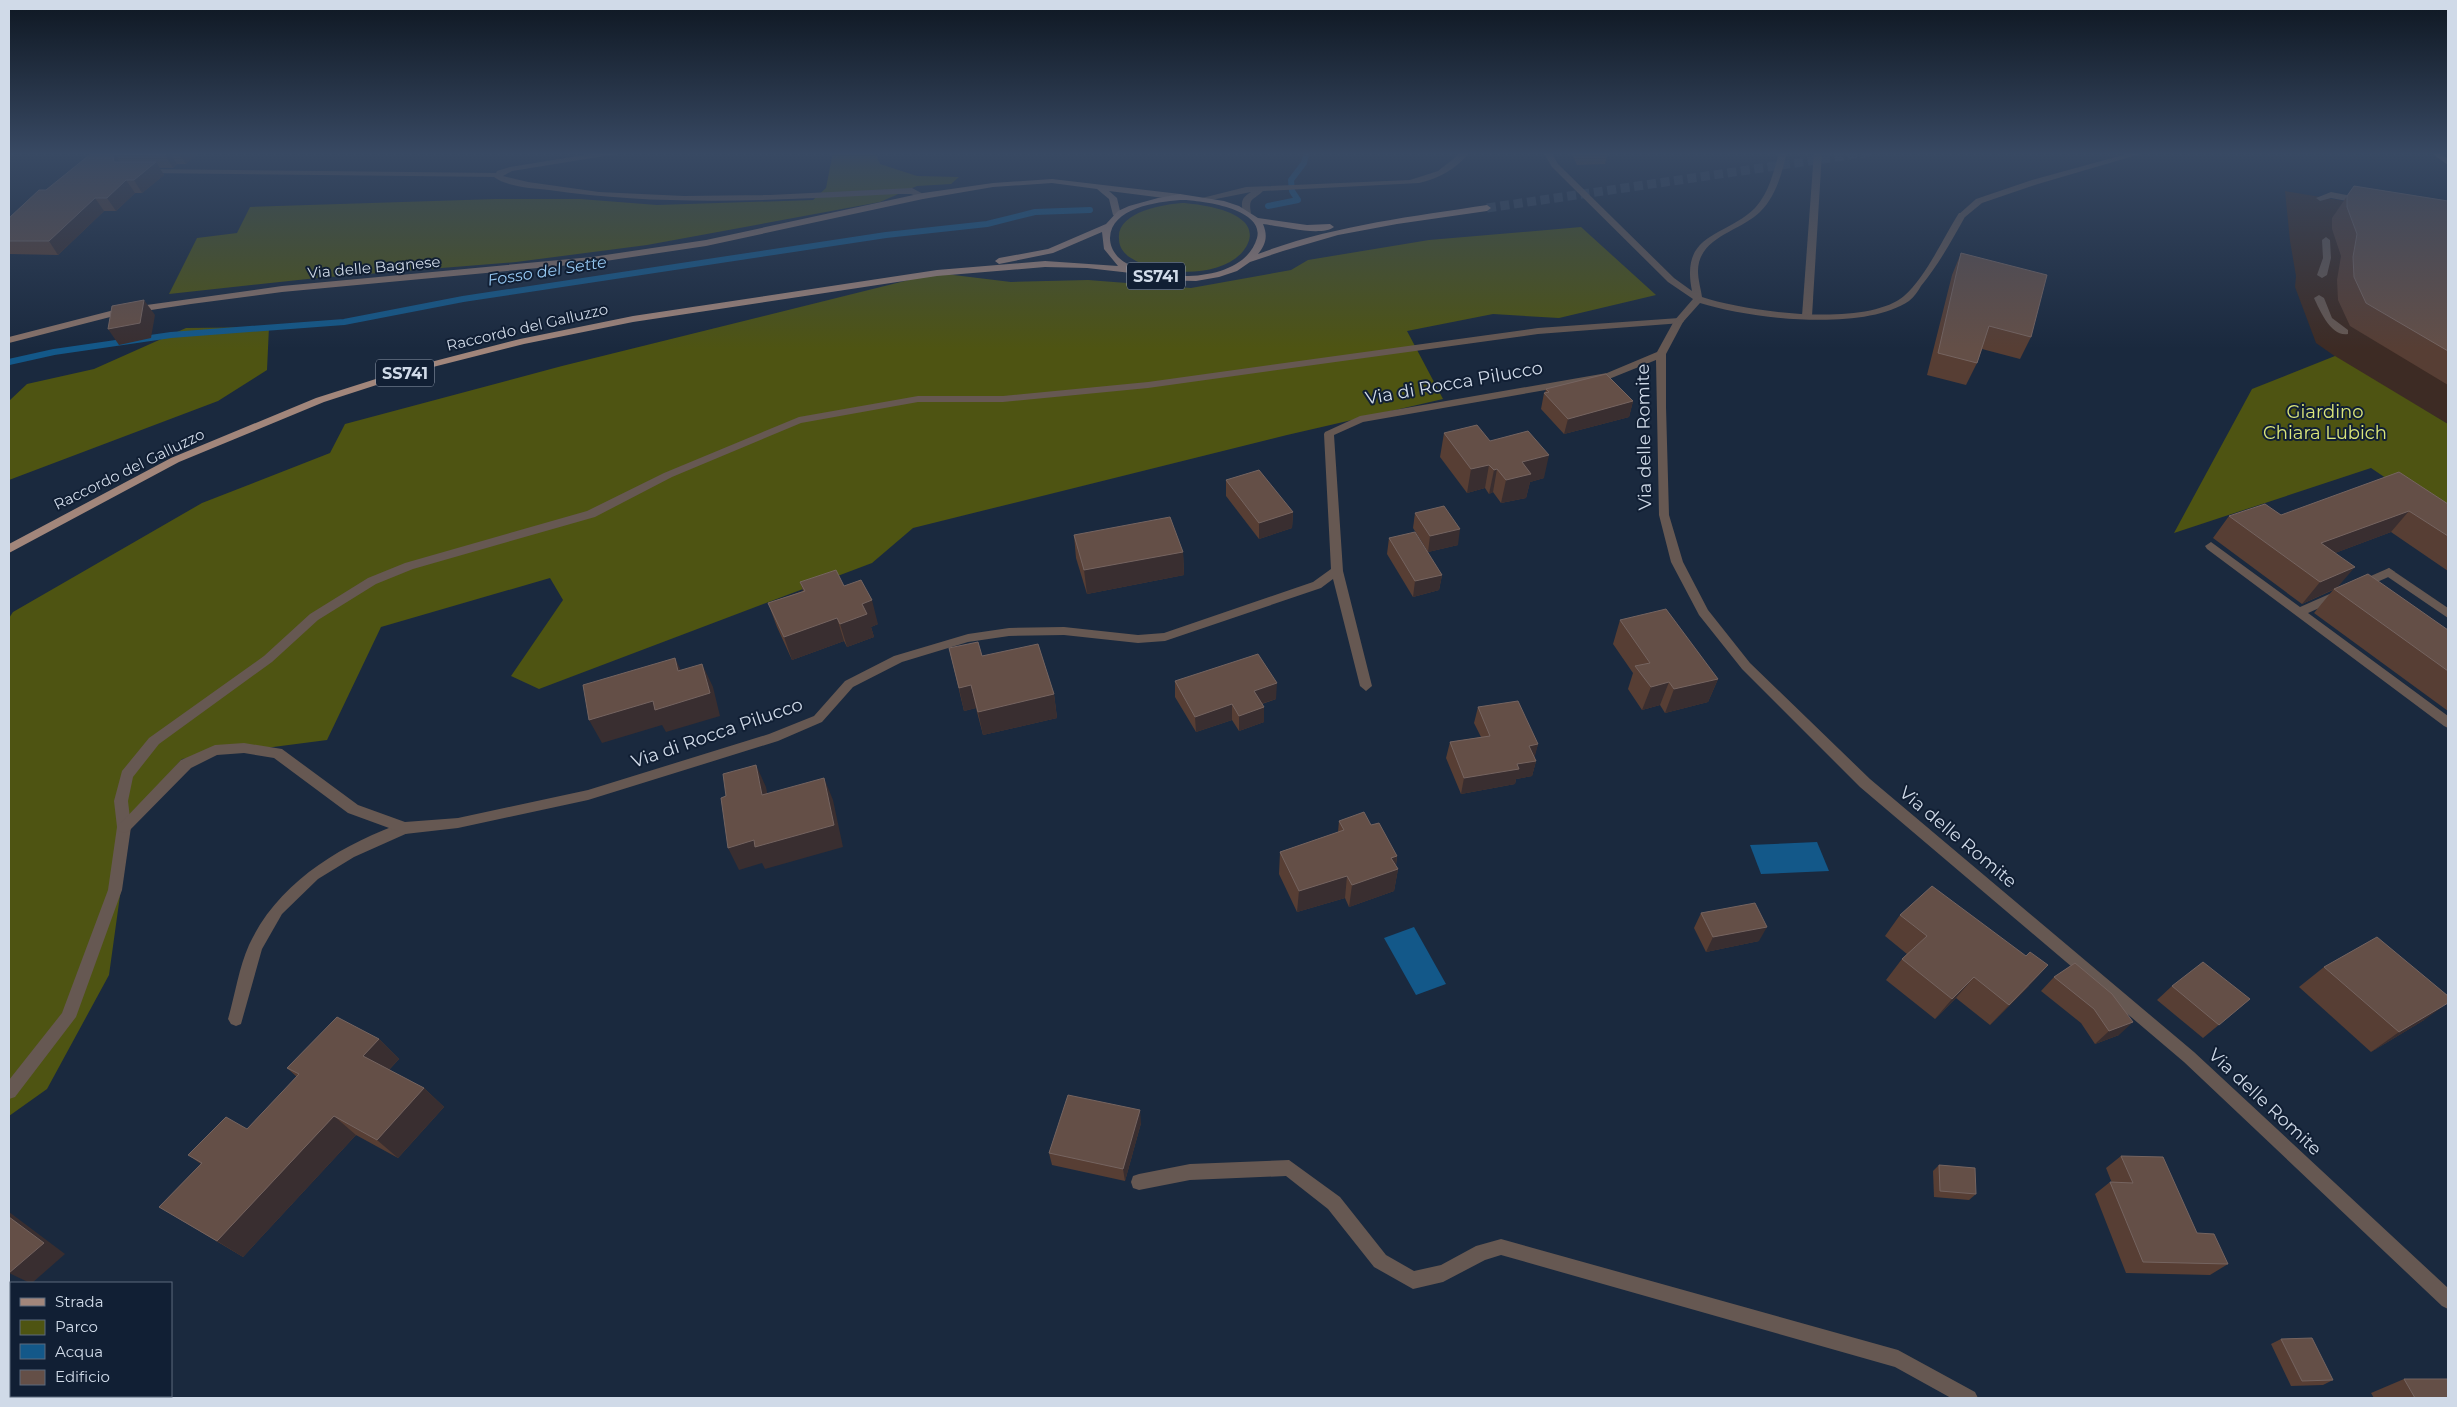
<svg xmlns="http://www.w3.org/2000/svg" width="2457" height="1407" font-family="Montserrat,sans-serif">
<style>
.commercial{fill:#3d2b24}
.green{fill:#4e5412}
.water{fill:#135889}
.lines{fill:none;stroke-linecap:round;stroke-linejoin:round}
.stream{stroke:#135889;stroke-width:6}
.primary-tunnel{stroke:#354458;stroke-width:9;stroke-dasharray:9 4.5;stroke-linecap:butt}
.service{fill:#665852;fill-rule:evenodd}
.pedestrian{fill:#665852;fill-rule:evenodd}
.minor{fill:#665852;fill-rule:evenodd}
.secondary{fill:#887269;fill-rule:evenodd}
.primary{fill:#a2867b;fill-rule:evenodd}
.wall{fill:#573e34}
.shaded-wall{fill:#392e30}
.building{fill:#644f47;stroke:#756460}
.labels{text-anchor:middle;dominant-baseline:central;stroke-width:4;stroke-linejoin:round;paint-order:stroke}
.far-street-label{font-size:15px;fill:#d0dae8;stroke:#111f34}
.far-water-label{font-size:16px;font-style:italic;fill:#96c8f2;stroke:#111f34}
.shield{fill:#111f34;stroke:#97a2b2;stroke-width:1}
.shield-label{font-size:16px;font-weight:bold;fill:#d0dae8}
.street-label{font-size:18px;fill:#d0dae8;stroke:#111f34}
.park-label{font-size:18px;fill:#dbe67b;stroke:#111f34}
</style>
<rect width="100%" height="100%" fill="#1a293e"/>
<!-- commercial -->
<polygon class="commercial" points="2285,191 2448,218 2448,424 2346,364 2316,343 2295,287 2296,276 2290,241"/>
<!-- green -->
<g class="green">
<polygon points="833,152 875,152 880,164 917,176 959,177 951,184 917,186 880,202 647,245 516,262 317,278 169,294 197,238 237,233 250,207 496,199 580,199 657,205 813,200 826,188"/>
<path d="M1183 203C1201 204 1261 212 1248 243 1232 280 1159 277 1131 258 1124 254 1119 247 1119 239 1116 212 1164 204 1183 203Z"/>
<polygon points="1581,227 1656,295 1559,318 1493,314 1407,331 1443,399 1287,435 913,528 872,563 539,689 511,676 563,600 550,578 381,627 327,740 182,759 131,816 109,975 47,1089 9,1116 9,618 13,612 202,503 330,453 345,424 562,366 937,273 1011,282 1088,280 1191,288 1291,270 1308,260 1429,240"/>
<polygon points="269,327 267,370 218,401 9,480 9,401 27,384 94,369 186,328"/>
<polygon points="2335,356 2448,424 2448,520 2371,468 2174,533 2252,389"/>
</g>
<!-- water -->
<g class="water">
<polygon points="1817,842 1829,871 1761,874 1750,845"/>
<polygon points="1414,927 1446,984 1416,995 1384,938"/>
</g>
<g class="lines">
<!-- stream -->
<g class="stream">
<polyline points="1268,206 1298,200 1292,191 1291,180 1304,163 1307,152"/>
<polyline points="9,362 54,352 171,335 344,322 463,299 886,235 987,224 1035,212 1090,210"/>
</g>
<!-- primary-tunnel -->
<polyline class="primary-tunnel" points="1487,208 1871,152"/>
<!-- service -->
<g class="service">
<polygon points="1814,152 1822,152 1812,316 1807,319 1802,316"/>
<polygon points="143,169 498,173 502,175 498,177 146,173 143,173"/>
<polygon points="2331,192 2362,198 2366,201 2362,204 2331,198 2320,201 2316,198"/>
<polygon points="2326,237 2330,240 2331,258 2327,275 2322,278 2317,275 2323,258 2322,240"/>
<path d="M2319 295 2324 298 2332 318 2348 330V334C2331 337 2320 311 2314 298Z"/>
<polygon points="1679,318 1684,321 1682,323 1538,334 1148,388 1003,402 918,402 801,423 672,477 595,517 413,569 376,584 318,620 272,662 159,744 133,777 128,801 131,827 122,890 76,1017 15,1097 9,1099 9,1080 62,1013 108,890 117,827 114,801 122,771 149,738 264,656 310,614 368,578 405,563 587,511 664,473 799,417 918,396 1003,396 1148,382 1538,328"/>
<polygon points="2211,542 2300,607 2334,592 2342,592 2344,595 2342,598 2308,613 2448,716 2448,728 2444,726 2207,549 2205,546"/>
<polygon points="2389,568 2395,572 2393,575 2361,589 2355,585 2357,582"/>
<path d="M405 822 410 824 412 828 410 832 354 857 318 879 282 914 262 949 241 1024 236 1026 231 1024 228 1019C235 995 239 967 249 945 278 882 342 844 405 822Z"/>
<polygon points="1289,1160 1340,1197 1386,1255 1414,1271 1441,1265 1476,1246 1501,1239 1898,1350 1975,1392 1978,1398 1951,1398 1895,1367 1501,1255 1485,1260 1443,1282 1413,1289 1374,1267 1328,1209 1286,1176 1190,1180 1139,1190 1133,1188 1131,1182 1133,1176 1139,1174 1190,1164"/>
</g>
<!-- pedestrian -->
<polygon class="pedestrian" points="2134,152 2147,152 2038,184 1982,203 1965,217 1958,215 1976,199 2032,180"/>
<!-- minor -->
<g class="minor">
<path d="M602 152H621L617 154 512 171 503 176 528 182 599 192 684 196 770 195 912 188 927 196 923 199 911 194H897C781 200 664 207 549 190 533 188 507 187 494 177L497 171 510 167Z"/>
<path d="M1462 152H1470C1456 169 1440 178 1419 183L1263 191C1253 201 1248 197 1251 213L1247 216 1243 213C1241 202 1241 198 1251 192L1206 201 1202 198 1246 187 1410 180 1438 171Z"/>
<path d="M1543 152H1551L1558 164 1674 278 1692 291C1680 232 1724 238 1755 208 1769 193 1774 171 1779 152H1787C1782 173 1776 196 1760 212 1741 231 1698 237 1698 271 1698 280 1701 289 1702 297 1747 312 1866 328 1904 296 1926 277 1943 238 1959 213H1965L1966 215C1952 240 1939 264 1921 286 1918 291 1914 297 1909 301 1863 332 1751 319 1700 303L1683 322 1666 354V407L1669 515 1683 562 1708 610 1750 663 1870 779 2194 1052 2448 1288V1309L2442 1306 2184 1062 1860 787 1742 669 1699 615 1671 562 1659 515 1656 360 1609 379 1363 422 1334 435 1343 571 1372 686 1366 691 1360 686 1333 579 1321 588 1165 641 1138 643 1064 635 1009 636 968 642 902 662 853 687 822 722 778 741 588 800 458 828 405 834 400 832 348 813 274 758 244 753 217 755 191 768 129 831 124 833 119 831 117 827 181 760 215 745 244 743 282 749 358 805 405 822 458 818 588 790 769 734 814 716 845 681 894 656 968 634 1009 628 1064 627 1138 635 1164 633 1313 582 1331 569 1324 434 1325 432 1360 416 1607 373 1657 352 1674 321 1693 299 1668 282 1552 167Z"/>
<polygon points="2389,568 2448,608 2448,618 2385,575 2383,572"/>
</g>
<!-- secondary -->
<g class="secondary">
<polygon points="2430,152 2439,152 2448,159 2448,165"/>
<polygon points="1052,179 1180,194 1184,197 1180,200 1109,191 1117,198 1121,215 1117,218 1113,215 1109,199 1097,189 1052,183 993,187 923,199 706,246 592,263 282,292 191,304 118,315 9,343 9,337 118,309 282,286 592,257 706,240 923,193 993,183"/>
</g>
<!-- primary -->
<path class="primary" d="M1180 194 1224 201 1239 206 1258 218 1307 225 1330 224 1334 227C1321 237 1280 226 1263 224 1268 236 1266 244 1258 254 1331 226 1409 217 1487 205L1491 208 1487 211 1397 224 1338 235 1283 251 1250 262 1237 271 1219 277 1196 281 1155 280 1131 273 1087 268 1045 267 937 276 633 322 524 344 429 368 324 402 179 462 9 553V544L171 458 316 398 423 364 520 339 633 316 937 270 1045 261 1118 266 1104 249 1102 232 1053 253 999 264 995 261 999 258 1048 249 1106 224 1118 211 1129 206 1158 198ZM1180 200C1199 200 1265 208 1257 238 1244 284 1160 283 1126 263 1117 258 1110 249 1110 238 1111 208 1156 202 1180 200Z"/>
</g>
<!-- wall -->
<g class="wall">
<polygon points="93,152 199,152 186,164 177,164 173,168 159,168 164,175 142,193 135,193 116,211 104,211 58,255 9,254 9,218 46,190"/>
<polygon points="1571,152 1608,152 1605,164 1577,165"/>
<polygon points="2354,186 2448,201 2448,385 2350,326 2338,300 2337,280 2341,256 2332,229 2332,218"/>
<polygon points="1961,253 2031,337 2020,359 1982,349 1977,363 1966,385 1927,375 1952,275"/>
<polygon points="1546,389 1633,401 1629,417 1564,434 1541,409 1544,393 1545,393"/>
<polygon points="1444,433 1490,441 1544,478 1530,482 1526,498 1501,503 1493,492 1489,494 1485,488 1467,493 1440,457"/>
<polygon points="1226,480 1293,512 1292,528 1259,539 1226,496"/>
<polygon points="2448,504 2448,571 2391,532 2335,553 2337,588 2448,630 2448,711 2314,613 2333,590 2302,604 2213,538 2229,516 2281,515"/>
<polygon points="1415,513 1458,545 1428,552 1413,528"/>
<polygon points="1074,535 1183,552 1184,575 1087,594 1076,558"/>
<polygon points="1389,538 1442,575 1439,590 1413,597 1387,554"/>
<polygon points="800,582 878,624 871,627 874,637 847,647 844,641 792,660 777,627 768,603 803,591"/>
<polygon points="1620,620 1718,679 1708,702 1665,713 1660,705 1642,710 1628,689 1633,673 1613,644"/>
<polygon points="949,648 982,656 1054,694 1057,718 983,735 976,708 964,711"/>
<polygon points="1175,681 1276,699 1262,704 1264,707 1264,722 1239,731 1232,720 1196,732 1175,697"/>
<polygon points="1478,707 1538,744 1534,757 1536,761 1532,776 1516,779 1515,784 1461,794 1446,758 1450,742 1481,737 1474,723"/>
<polygon points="1339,821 1371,825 1397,856 1396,866 1398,869 1394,891 1349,907 1345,898 1297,912 1279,874 1280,852 1338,832"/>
<polygon points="1701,913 1759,941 1706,952 1694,928"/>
<polygon points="1900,915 2029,986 1990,1025 1956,998 1935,1019 1886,980 1902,959 1907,954 1885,936"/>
<polygon points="2075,963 2119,1035 2095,1044 2081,1023 2041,991 2054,977"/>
<polygon points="2324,967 2424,1020 2371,1052 2299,987"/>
<polygon points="2172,986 2250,999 2203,1038 2157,1000"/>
<polygon points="379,1039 399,1059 389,1070 424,1088 444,1107 398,1158 356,1135 243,1257 159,1207 201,1164 188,1155 247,1129 297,1077 287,1068"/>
<polygon points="1141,1123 1125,1181 1052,1165 1049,1153"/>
<polygon points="2121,1156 2197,1233 2228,1264 2210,1275 2126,1273 2095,1194 2110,1182 2112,1183 2106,1168"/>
<polygon points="1939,1165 1976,1194 1969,1200 1934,1197 1933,1171"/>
<polygon points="2281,1339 2333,1380 2323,1385 2291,1386 2271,1344"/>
<polygon points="2404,1379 2448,1398 2374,1398 2371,1393"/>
</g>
<!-- shaded-wall -->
<g class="shaded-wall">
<polygon points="168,152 169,152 177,164 173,168 165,155"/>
<polygon points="178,152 199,152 186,164"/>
<polygon points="115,154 123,167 114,162 113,156"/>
<polygon points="156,162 164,175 142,193 134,180"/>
<polygon points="126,180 135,193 116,211 107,198"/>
<polygon points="95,198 104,211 58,255 49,241"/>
<polygon points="144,300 155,315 151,338 119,345 108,329"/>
<polygon points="1633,401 1629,417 1564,434 1568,419"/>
<polygon points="1549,455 1544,478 1530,482 1526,498 1501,503 1506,480 1522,462"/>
<polygon points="1489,465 1485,488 1467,493 1471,469"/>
<polygon points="1497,469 1493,492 1489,494 1494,470"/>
<polygon points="2409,511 2391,532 2303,565 2321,543"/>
<polygon points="1293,512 1292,528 1259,539 1259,523"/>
<polygon points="1460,529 1458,545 1428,552 1430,536"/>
<polygon points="1183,552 1184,575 1087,594 1084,570"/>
<polygon points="2355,567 2336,589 2334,589 2302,604 2320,582"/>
<polygon points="1442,575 1439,590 1413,597 1415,581"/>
<polygon points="872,600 878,624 871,627 874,637 847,647 840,624 862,604"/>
<polygon points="837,618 844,641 792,660 784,637"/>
<polygon points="675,658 686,681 678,671"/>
<polygon points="702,664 713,687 720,716 666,732 662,725 602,743 589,720"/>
<polygon points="1718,679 1708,702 1665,713 1674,689"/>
<polygon points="1669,682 1660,705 1642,710 1651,687"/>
<polygon points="1277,683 1276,699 1254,706 1254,691"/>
<polygon points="971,685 976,708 964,711 959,688"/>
<polygon points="1054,694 1057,718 983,735 978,712"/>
<polygon points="1232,704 1232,720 1196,732 1195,717"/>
<polygon points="1264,707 1264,722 1239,731 1239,716"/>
<polygon points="1538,744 1534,760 1529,746"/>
<polygon points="1536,761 1532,776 1516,779 1515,784 1461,794 1464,778 1517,764"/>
<polygon points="756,765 766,787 772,817 762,795"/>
<polygon points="824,778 833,800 843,847 765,869 762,863 739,870 728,848"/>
<polygon points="1397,856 1395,870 1398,869 1394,891 1349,907 1352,885 1391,858"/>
<polygon points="1347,876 1345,898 1297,912 1299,891"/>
<polygon points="1767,927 1759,941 1706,952 1713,937"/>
<polygon points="2048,965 2029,986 1990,1025 2009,1005"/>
<polygon points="1974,977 1956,998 1935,1019 1952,999"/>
<polygon points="2448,1003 2424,1020 2371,1052 2399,1032"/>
<polygon points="2133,1022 2119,1035 2095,1044 2109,1031"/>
<polygon points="379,1039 399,1059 384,1075 363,1056"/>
<polygon points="424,1088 444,1107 398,1158 377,1140"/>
<polygon points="1140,1110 1141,1123 1125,1181 1123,1169"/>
<polygon points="334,1116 356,1135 243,1257 217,1241"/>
<polygon points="9,1212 65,1254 32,1283 30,1283 9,1273"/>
</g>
<!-- building -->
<g class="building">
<polygon points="93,152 168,152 165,155 115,154 113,156 114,162 156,162 134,180 126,180 107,198 95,198 49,241 9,241 9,218 39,190 46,190"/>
<polygon points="2354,186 2448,201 2448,351 2366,303 2354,277 2353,257 2357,234 2347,207 2347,196"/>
<polygon points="1961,253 2047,275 2031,337 1989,326 1977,363 1938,353"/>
<polygon points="144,300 140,323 108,329 112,306"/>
<polygon points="1606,374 1633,401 1568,419 1544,393 1549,392 1546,389"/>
<polygon points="1477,425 1490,441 1528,431 1549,455 1522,462 1531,474 1506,480 1497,469 1494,470 1489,465 1471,469 1444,433"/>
<polygon points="1259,470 1293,512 1259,523 1226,480"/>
<polygon points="2399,472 2448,504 2448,536 2409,511 2321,543 2355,567 2320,582 2229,516 2265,504 2281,515"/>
<polygon points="1444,506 1460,529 1430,536 1415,513"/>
<polygon points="1170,517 1183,552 1084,570 1074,535"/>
<polygon points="1415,532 1442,575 1415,581 1389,538"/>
<polygon points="836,570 844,586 861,580 872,600 862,604 867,614 840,624 837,618 784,637 768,603 805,591 800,582"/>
<polygon points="2368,574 2448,630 2448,671 2334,589"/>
<polygon points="1666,609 1718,679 1674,689 1669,682 1651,687 1635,666 1650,663 1620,620"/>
<polygon points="978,642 982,656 1038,644 1054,694 978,712 971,685 959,688 949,648"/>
<polygon points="1258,654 1277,683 1254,691 1264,707 1239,716 1232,704 1195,717 1175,681"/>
<polygon points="675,658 678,671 702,664 710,693 655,710 653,701 589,720 583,685"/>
<polygon points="1518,701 1538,744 1529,746 1536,761 1517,764 1519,769 1464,778 1450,742 1490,736 1478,707"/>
<polygon points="756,765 762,795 824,778 834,825 755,847 754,840 728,848 721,798 726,796 723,774"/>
<polygon points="1364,812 1371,825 1379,823 1397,856 1391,858 1398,869 1352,885 1347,876 1299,891 1280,852 1344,830 1339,821"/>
<polygon points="1932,886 2026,956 2030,952 2048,965 2009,1005 1974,977 1952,999 1902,959 1927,936 1900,915"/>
<polygon points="1755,903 1767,927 1713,937 1701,913"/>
<polygon points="2377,937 2448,996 2448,1003 2399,1032 2324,967"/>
<polygon points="2203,962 2250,999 2219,1025 2172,986"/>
<polygon points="2075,963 2112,994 2133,1022 2109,1031 2094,1009 2054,977"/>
<polygon points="337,1017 379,1039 363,1056 424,1088 377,1140 334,1116 217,1241 159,1207 202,1163 188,1155 226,1117 247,1129 299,1074 287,1068"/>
<polygon points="1068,1095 1140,1110 1123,1169 1049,1153"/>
<polygon points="2121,1156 2163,1157 2197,1233 2214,1234 2228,1264 2143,1262 2110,1182 2133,1183"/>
<polygon points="1939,1165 1975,1168 1976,1194 1940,1191"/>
<polygon points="9,1217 44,1243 9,1273"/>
<polygon points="2312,1338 2333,1380 2302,1381 2281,1339"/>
<polygon points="2404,1379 2448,1379 2448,1398 2415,1398"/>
</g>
<!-- sky -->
<linearGradient id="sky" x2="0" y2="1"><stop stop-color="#0e1722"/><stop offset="0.44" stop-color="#384963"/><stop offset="1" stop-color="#384963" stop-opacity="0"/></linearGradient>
<rect width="2457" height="349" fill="url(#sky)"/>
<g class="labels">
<!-- far-street labels -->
<g class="far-street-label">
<text transform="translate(374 267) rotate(-5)">Via delle Bagnese</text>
<text transform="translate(527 327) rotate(-13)">Raccordo del Galluzzo</text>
<text transform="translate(129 469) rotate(-26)">Raccordo del Galluzzo</text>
</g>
<!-- far-water labels -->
<g class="far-water-label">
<text transform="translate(547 271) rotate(-9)">Fosso del Sette</text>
</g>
<!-- shield labels -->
<g class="shield">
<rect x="1127" y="262.5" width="58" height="27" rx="4"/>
<rect x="376" y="359.5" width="58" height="27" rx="4"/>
</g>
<g class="shield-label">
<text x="1156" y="276">SS741</text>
<text x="405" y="373">SS741</text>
</g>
<!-- street labels -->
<g class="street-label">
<text transform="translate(1454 383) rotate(-10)">Via di Rocca Pilucco</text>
<text transform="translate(1644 437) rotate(-91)">Via delle Romite</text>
<text transform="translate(717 733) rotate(-19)">Via di Rocca Pilucco</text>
<text transform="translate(1958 837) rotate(40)">Via delle Romite</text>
<text transform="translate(2265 1102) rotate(43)">Via delle Romite</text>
</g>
<!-- park labels -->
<g class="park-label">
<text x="2325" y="412">Giardino<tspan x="2325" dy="21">Chiara Lubich</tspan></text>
</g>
</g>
<!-- border -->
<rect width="2457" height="1407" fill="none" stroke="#d0dae8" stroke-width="20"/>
<!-- legend -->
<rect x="10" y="1282" width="162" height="115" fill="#111f34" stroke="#5d6a7c"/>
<rect x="20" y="1298" width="25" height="8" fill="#a2867b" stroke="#5d6a7c"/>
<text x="55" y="1307" font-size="15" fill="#d0dae8">Strada</text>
<rect x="20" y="1320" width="25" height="15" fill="#4e5412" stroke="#5d6a7c"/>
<text x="55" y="1332" font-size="15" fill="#d0dae8">Parco</text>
<rect x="20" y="1344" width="25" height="15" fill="#135889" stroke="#5d6a7c"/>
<text x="55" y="1357" font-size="15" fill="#d0dae8">Acqua</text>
<rect x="20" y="1370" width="25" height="15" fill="#644f47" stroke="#5d6a7c"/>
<text x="55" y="1382" font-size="15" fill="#d0dae8">Edificio</text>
</svg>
